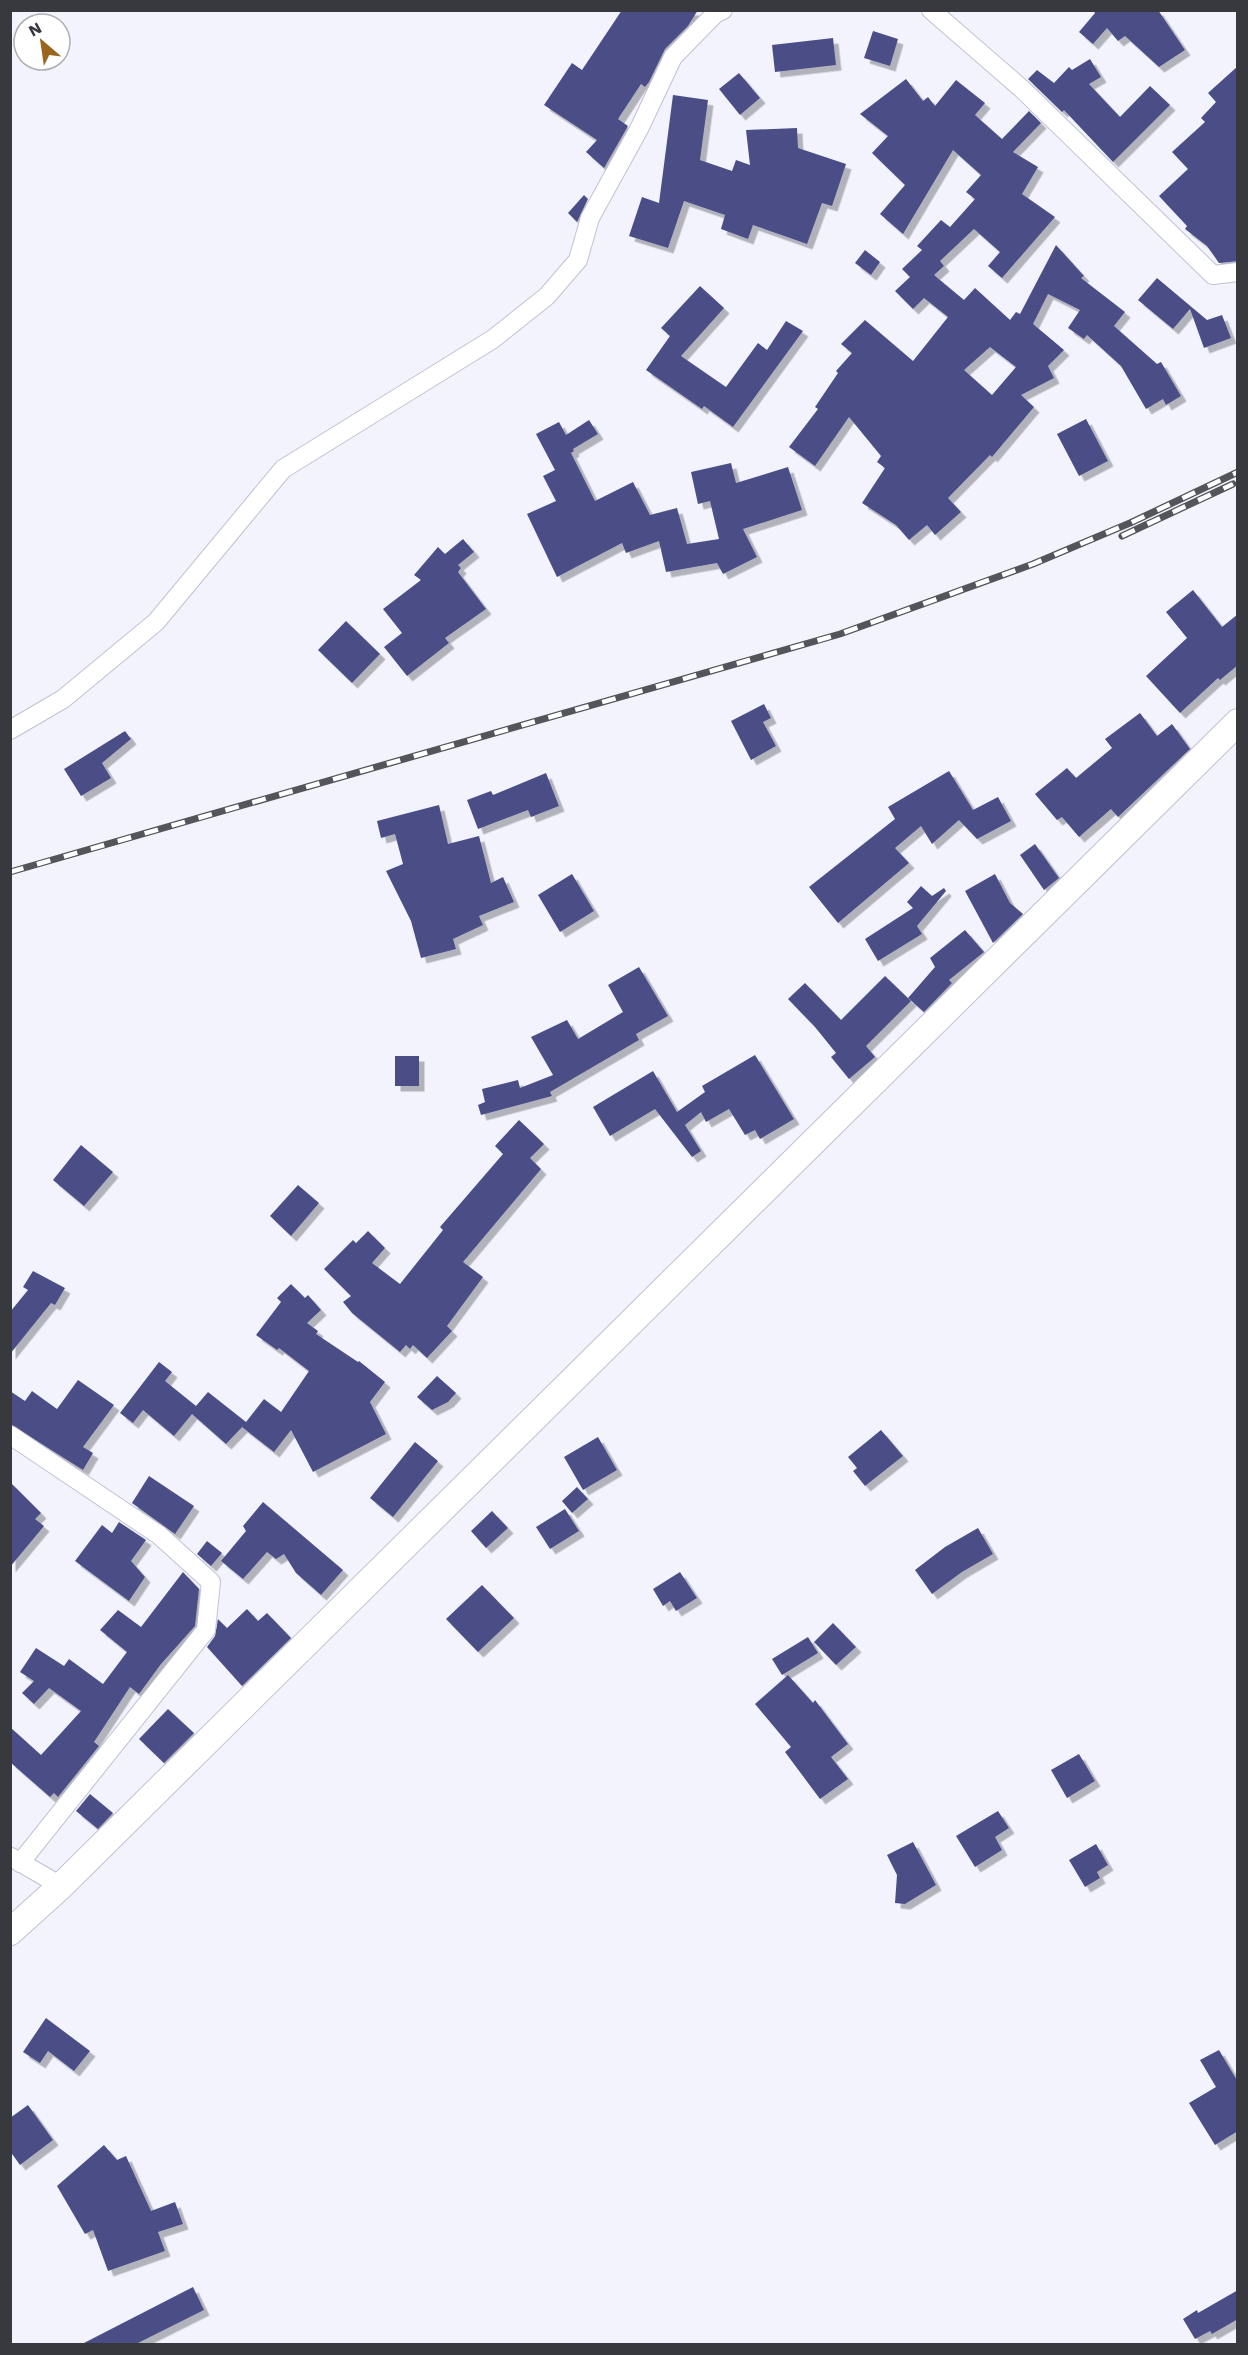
<svg xmlns="http://www.w3.org/2000/svg" width="1248" height="2355" font-family="'Work Sans',sans-serif">
<style>
.building{fill:#4b4e86;fill-rule:evenodd;filter:url(#shadow)}
.lines{fill:none;stroke-linecap:round;stroke-linejoin:round}
.minor-casing{stroke:#c0c2d2;stroke-width:20}
.secondary-casing{stroke:#c0c2d2;stroke-width:28}
.minor{stroke:#fff;stroke-width:18}
.secondary{stroke:#fff;stroke-width:26}
.rail-casing{stroke:#54555b;stroke-width:7}
.rail{stroke:#fff;stroke-width:4.5;stroke-dasharray:14;stroke-linecap:butt}
</style>
<defs>
<filter id="shadow"><feDropShadow dx="5.5" dy="5.5" stdDeviation="0" flood-color="#0004"/></filter>
</defs>
<rect width="100%" height="100%" fill="#f2f3fd"/>
<!-- building -->
<g class="building">
<polygon points="622,10 698,10 688,26 665,49 649,82 645,87 641,84 618,119 628,126 604,168 586,152 597,140 544,105 572,63 582,70"/>
<polygon points="1093,10 1158,10 1185,50 1159,67 1125,36 1118,41 1107,28 1093,44 1079,32 1095,13"/>
<polygon points="873,31 898,39 890,66 864,58"/>
<polygon points="833,38 836,65 775,72 772,45"/>
<polygon points="1090,59 1101,77 1089,84 1120,117 1150,86 1170,105 1113,162 1064,110 1062,112 1028,79 1037,70 1054,83 1069,67 1072,70"/>
<polygon points="1238,66 1238,261 1219,263 1207,246 1185,229 1187,226 1159,196 1188,169 1172,152 1205,122 1201,118 1216,102 1208,93"/>
<polygon points="739,73 760,98 740,115 719,89"/>
<path d="M906 79 923 101 928 97 935 106 956 80 985 103 975 115 1002 139 1029 111 1041 123 1013 152 1038 167 1022 194 1055 217 1002 278 988 266 1000 252 974 229 940 261 944 266 934 275 964 300 975 288 1010 320 1016 312 1020 314 1056 245 1084 276 1081 278 1125 312 1114 326 1157 364 1161 362 1181 396 1166 405 1163 399 1146 409 1121 366 1087 335 1084 339 1068 328 1080 310 1048 294 1033 324 1064 350 1048 366 1054 378 1021 395 1034 407 992 457 990 455 948 498 961 512 935 535 927 525 909 540 896 525 862 503 885 468 877 462 881 456 849 417 815 466 789 447 818 409 815 407 838 373 836 371 852 353 841 344 865 320 913 361 948 317 924 298 913 309 895 291 910 277 902 269 922 250 917 246 941 220 950 227 975 199 966 192 981 175 953 150 903 234 880 214 905 185 872 153 888 136 860 114ZM990 347 1016 367 992 395 964 370Z"/>
<polygon points="673,95 708,100 700,160 732,171 736,160 750,165 746,130 797,128 798,148 846,164 832,206 822,203 807,244 753,225 748,239 721,229 725,215 684,201 668,248 629,236 642,197 659,203"/>
<polygon points="584,195 588,199 577,222 568,213"/>
<polygon points="865,250 880,262 871,275 855,263"/>
<polygon points="1157,278 1207,320 1222,315 1231,338 1204,348 1190,309 1173,329 1138,300"/>
<polygon points="700,286 724,308 681,356 726,387 758,343 767,350 786,321 803,331 733,427 704,406 702,409 646,370 670,336 661,328"/>
<polygon points="1086,419 1108,461 1079,476 1057,434"/>
<polygon points="589,420 598,434 573,449 574,451 571,453 595,501 633,482 650,515 677,508 687,544 719,539 710,501 698,504 691,472 731,463 736,483 788,467 802,510 743,529 757,557 723,574 717,563 666,572 659,541 626,553 622,543 557,577 527,514 556,501 543,476 555,470 536,434 559,422 566,435"/>
<polygon points="463,539 474,552 458,565 461,568 458,572 486,609 445,638 449,643 407,676 384,647 402,633 383,609 421,580 414,575 438,547 445,554"/>
<polygon points="1193,590 1222,627 1238,614 1238,665 1220,680 1218,678 1180,713 1146,676 1187,638 1166,612"/>
<polygon points="346,621 380,654 352,683 318,650"/>
<polygon points="764,704 771,718 763,722 776,746 751,760 731,721"/>
<polygon points="1140,713 1157,736 1172,724 1190,749 1118,817 1111,809 1079,837 1062,817 1057,820 1035,794 1067,768 1076,778 1112,748 1105,739"/>
<polygon points="125,731 131,739 102,763 111,778 81,796 64,769"/>
<polygon points="949,771 973,810 998,797 1011,821 977,839 959,820 932,844 921,826 895,848 909,863 838,923 809,887 895,819 888,807"/>
<polygon points="546,773 559,806 531,817 528,810 478,829 467,800 491,791 493,795"/>
<polygon points="439,805 448,844 479,836 491,883 503,877 514,902 479,916 483,925 453,939 456,949 421,958 411,921 386,871 403,864 395,834 381,838 377,821"/>
<polygon points="1035,844 1059,878 1044,890 1020,855"/>
<polygon points="572,874 594,911 560,932 538,895"/>
<polygon points="995,874 1010,903 1023,914 993,943 965,891"/>
<polygon points="921,886 932,896 944,888 946,891 917,926 922,934 878,961 865,939 913,908 907,902"/>
<polygon points="965,930 984,952 949,980 952,983 924,1012 908,998 935,967 930,958"/>
<polygon points="639,967 668,1016 636,1034 639,1040 550,1092 552,1096 481,1115 478,1105 485,1102 482,1089 518,1080 520,1088 553,1075 531,1037 567,1020 578,1039 623,1012 608,985"/>
<polygon points="885,976 911,1001 866,1046 875,1057 849,1079 831,1057 836,1053 815,1027 788,999 805,983 841,1020"/>
<polygon points="755,1055 794,1119 760,1139 755,1130 745,1135 729,1109 706,1122 701,1112 685,1125 701,1151 692,1157 655,1109 610,1136 593,1107 653,1071 677,1112 705,1092 702,1086"/>
<rect x="395" y="1056" width="24" height="30"/>
<polygon points="519,1120 544,1144 530,1158 541,1169 463,1262 483,1277 447,1326 452,1331 427,1358 413,1345 410,1349 406,1345 400,1352 352,1313 343,1302 351,1296 324,1269 353,1240 356,1243 368,1231 385,1248 372,1263 400,1284 443,1230 440,1227 503,1154 495,1146"/>
<polygon points="81,1145 113,1172 84,1206 53,1180"/>
<polygon points="298,1185 319,1203 291,1236 270,1216"/>
<polygon points="33,1271 65,1288 55,1305 51,1303 10,1354 10,1312 28,1290 23,1287"/>
<polygon points="291,1284 305,1298 308,1295 321,1310 307,1323 318,1331 316,1334 358,1362 359,1361 385,1382 370,1402 386,1434 313,1472 291,1430 274,1452 242,1427 245,1424 226,1444 192,1414 174,1436 143,1410 133,1423 120,1413 159,1362 172,1372 165,1381 196,1406 208,1392 246,1422 264,1399 281,1412 309,1371 279,1348 277,1350 256,1335 281,1302 277,1298"/>
<polygon points="437,1376 456,1393 448,1402 432,1410 417,1397"/>
<polygon points="78,1380 114,1405 83,1447 93,1453 83,1470 10,1424 10,1391 25,1401 32,1391 57,1409"/>
<polygon points="881,1430 903,1456 865,1486 853,1471 857,1468 848,1457"/>
<polygon points="598,1437 617,1470 583,1490 564,1457"/>
<polygon points="415,1442 438,1461 393,1517 370,1498"/>
<polygon points="149,1476 194,1506 175,1534 132,1503"/>
<polygon points="10,1482 41,1513 35,1519 44,1526 10,1567"/>
<polygon points="577,1487 588,1499 572,1513 562,1501"/>
<polygon points="263,1502 343,1570 321,1595 296,1573 284,1554 276,1559 267,1552 243,1579 221,1561 246,1531 243,1526"/>
<polygon points="565,1509 579,1531 550,1549 536,1527"/>
<polygon points="492,1511 508,1528 486,1548 471,1531"/>
<polygon points="119,1522 146,1540 131,1561 145,1577 129,1601 75,1561 102,1525 112,1533"/>
<polygon points="978,1528 993,1554 962,1572 932,1594 915,1570 945,1547"/>
<polygon points="207,1541 222,1553 211,1566 197,1554"/>
<polygon points="183,1572 199,1589 195,1626 161,1664 139,1694 130,1687 94,1742 99,1746 58,1797 54,1793 50,1797 10,1762 10,1727 41,1755 81,1711 49,1688 34,1704 22,1693 34,1681 20,1672 36,1648 64,1666 69,1659 103,1684 127,1652 100,1630 118,1610 141,1627"/>
<polygon points="680,1572 697,1598 676,1611 670,1601 663,1606 653,1589"/>
<polygon points="482,1585 514,1618 478,1652 446,1619"/>
<polygon points="247,1609 258,1621 267,1613 291,1638 242,1686 207,1647 215,1636 218,1619 227,1628"/>
<polygon points="833,1623 856,1647 836,1665 814,1642"/>
<polygon points="808,1637 818,1653 782,1675 772,1659"/>
<polygon points="788,1675 813,1703 815,1700 848,1744 831,1757 848,1779 820,1799 785,1752 791,1747 755,1704"/>
<polygon points="168,1709 194,1733 164,1763 139,1739"/>
<polygon points="1079,1754 1095,1781 1067,1798 1051,1770"/>
<polygon points="90,1794 113,1813 98,1829 76,1811"/>
<polygon points="998,1811 1009,1828 995,1837 1002,1850 975,1867 956,1836"/>
<polygon points="913,1842 936,1885 905,1904 895,1903 897,1875 887,1855"/>
<polygon points="1096,1844 1108,1865 1097,1872 1100,1878 1085,1887 1069,1860"/>
<polygon points="46,2018 90,2051 74,2071 48,2051 40,2063 23,2052"/>
<polygon points="1219,2050 1238,2082 1238,2131 1215,2145 1189,2103 1216,2087 1200,2060"/>
<polygon points="28,2105 53,2140 20,2165 10,2151 10,2118"/>
<polygon points="104,2145 117,2160 126,2156 151,2211 175,2202 183,2224 158,2232 165,2251 108,2271 93,2230 85,2234 57,2186"/>
<polygon points="193,2287 204,2310 136,2344 82,2344"/>
<polygon points="1238,2290 1238,2319 1212,2334 1210,2331 1195,2339 1183,2319 1197,2310 1198,2313"/>
</g>
<g class="lines">
<defs>
<g id="minor">
<polyline points="931,10 1022,89 1213,275 1238,272"/>
<polyline points="10,730 63,699 156,622 283,469 493,339 547,296 578,260 590,218 639,129 673,57 715,14 723,10"/>
<polyline points="10,1435 159,1535 211,1582 206,1630 20,1863"/>
<polyline points="11,1857 61,1886"/>
</g>
<polyline id="secondary" points="10,1932 61,1886 1238,722"/>
</defs>
<!-- minor casing -->
<use href="#minor" class="minor-casing"/>
<!-- secondary casing -->
<use href="#secondary" class="secondary-casing"/>
<!-- minor -->
<use href="#minor" class="minor"/>
<!-- secondary -->
<use href="#secondary" class="secondary"/>
<defs>
<g id="rail">
<polyline points="1122,536 1233,484"/>
<polyline points="10,872 840,634 1033,564 1130,523 1238,472"/>
</g>
</defs>
<!-- rail casing -->
<use href="#rail" class="rail-casing"/>
<!-- rail -->
<use href="#rail" class="rail"/>
</g>
<!-- border -->
<rect width="1248" height="2355" fill="none" stroke="#38393f" stroke-width="24"/>
<!-- north arrow -->
<g transform="translate(42 42) rotate(331)"><circle r="28" fill="#ffffff" stroke="#afb0b2" stroke-width="1.5"/>
<path d="M0-4.5L10 22L0 15L-10 22Z" fill="#9a661d"/>
<text y="-9" font-size="16" font-weight="bold" text-anchor="middle" fill="#38393f">N</text>
</g>
</svg>
